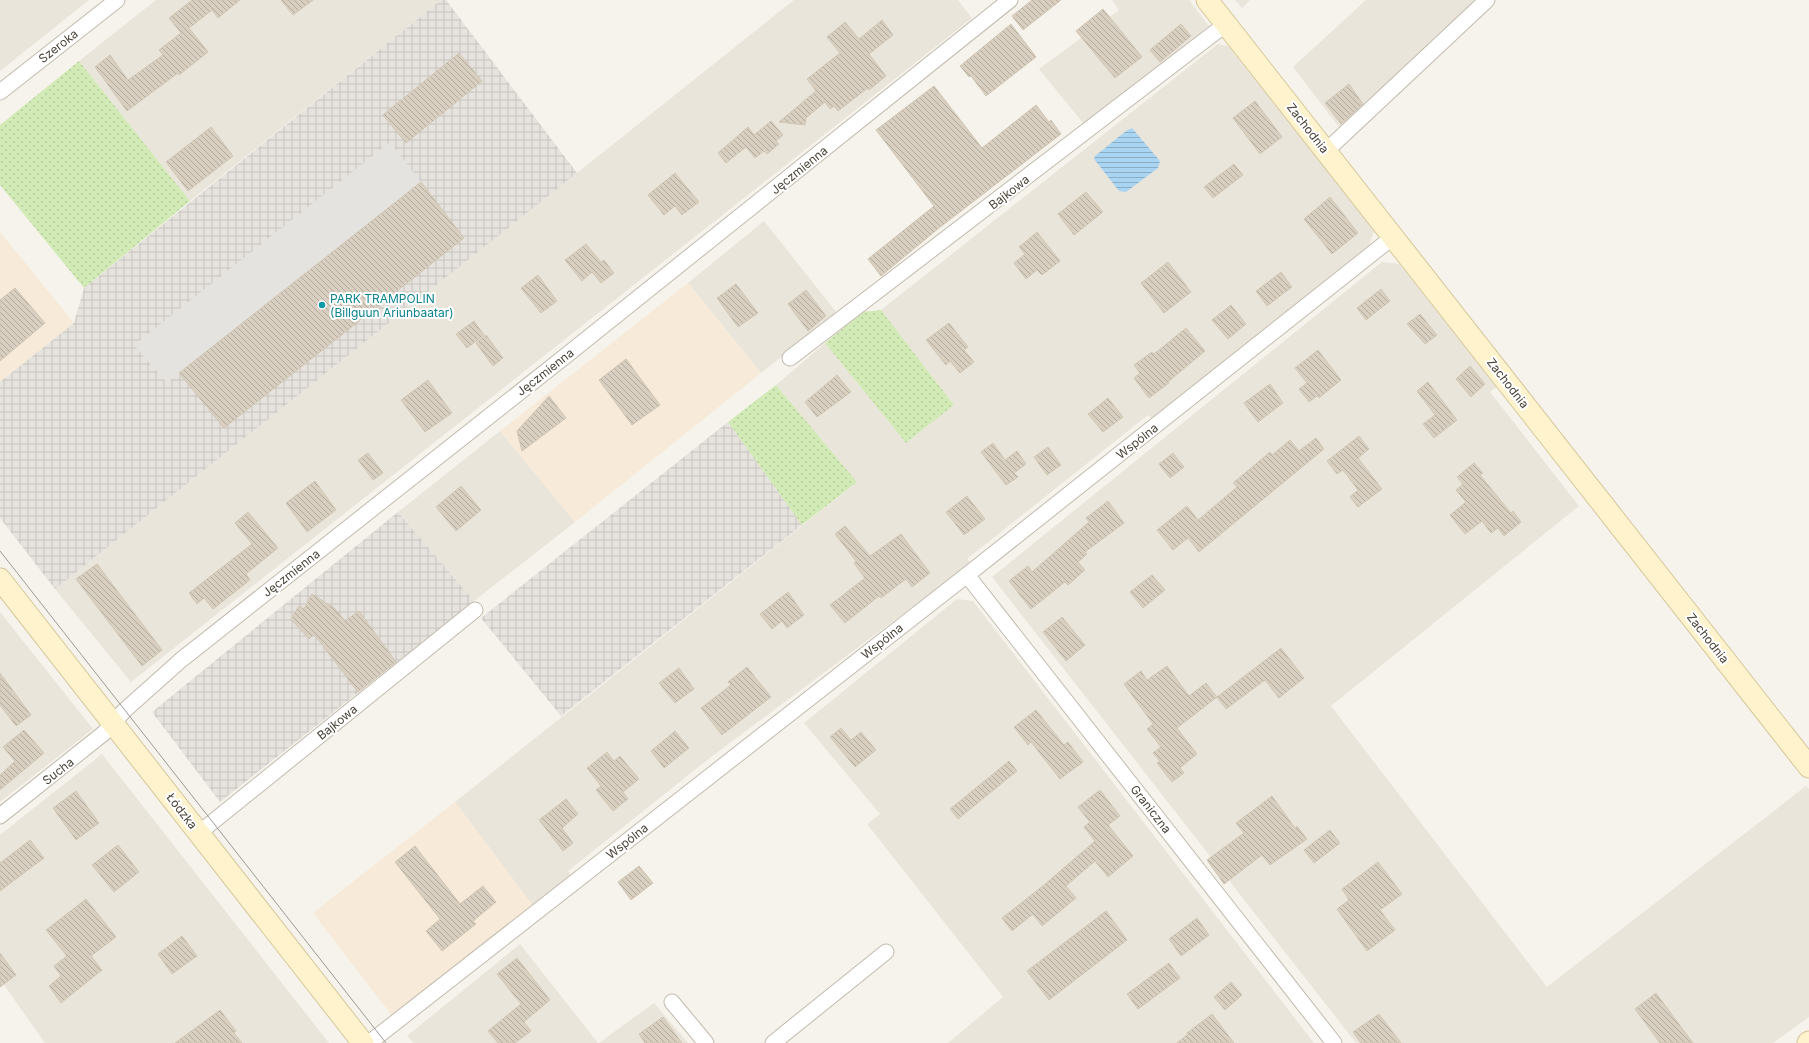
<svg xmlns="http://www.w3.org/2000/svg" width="1809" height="1043" font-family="Inter,sans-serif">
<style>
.residential{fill:#eae5da}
.commercial{fill:#f7ead8}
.industrial{fill:url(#industrial-grid)}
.grass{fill:url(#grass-dots)}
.parking{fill:#e5e3e0}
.water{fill:url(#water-rules)}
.building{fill:url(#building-back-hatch);stroke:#d3c7b4}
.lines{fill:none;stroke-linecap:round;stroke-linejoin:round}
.street-casing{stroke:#c2bbae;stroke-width:17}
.secondary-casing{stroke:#d6c79b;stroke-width:23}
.street{stroke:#fff;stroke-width:15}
.secondary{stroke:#fff3cd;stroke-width:21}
.tram{stroke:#9a9a9a;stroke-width:1}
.culture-dot{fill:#0f9aa8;stroke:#fff;stroke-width:1.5}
.labels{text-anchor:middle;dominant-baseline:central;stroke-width:4;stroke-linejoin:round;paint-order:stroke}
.street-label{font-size:12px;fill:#4b4439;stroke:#fff}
.culture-label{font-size:12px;fill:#0d838f;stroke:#fff;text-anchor:start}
</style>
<defs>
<pattern id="industrial-grid" width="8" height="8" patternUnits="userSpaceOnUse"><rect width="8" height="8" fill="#e6e2dd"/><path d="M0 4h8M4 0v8" fill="none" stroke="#c7c3be"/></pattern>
<pattern id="grass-dots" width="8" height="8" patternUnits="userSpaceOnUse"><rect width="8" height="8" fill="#d2eab5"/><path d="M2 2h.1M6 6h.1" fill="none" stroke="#b6ca9c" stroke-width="1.8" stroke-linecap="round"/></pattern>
<pattern id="water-rules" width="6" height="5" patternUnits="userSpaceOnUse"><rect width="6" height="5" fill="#a9d4f2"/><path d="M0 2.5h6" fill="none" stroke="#8caec5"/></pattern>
<pattern id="building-back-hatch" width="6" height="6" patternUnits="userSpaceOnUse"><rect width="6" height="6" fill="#d8cfc1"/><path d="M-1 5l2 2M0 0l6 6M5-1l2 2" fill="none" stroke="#b1aa9e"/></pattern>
</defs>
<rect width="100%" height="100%" fill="#f6f3ec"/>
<!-- residential -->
<g class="residential">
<polygon points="0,0 89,0 0,71"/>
<polygon points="156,0 441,0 190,201 79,61"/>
<polygon points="794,0 958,0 972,18 131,682 55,589"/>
<polygon points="1112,0 1189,0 1209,26 1084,124 1039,69 1119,10"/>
<polygon points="1235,0 1250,0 1242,8"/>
<polygon points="1366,0 1478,0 1339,127 1293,67"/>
<polygon points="1218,44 1228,46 1374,231 1369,245 1152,419 1148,415 967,559 971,563 711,757 568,871 571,875 533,906 455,802 857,482 776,385 825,343 906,443 954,405 881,310"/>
<polygon points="764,221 837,313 761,373 688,283"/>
<polygon points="1382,262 1399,264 1497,387 1490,392 1579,506 1331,706 1547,987 1806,786 1809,789 1809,1017 1773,1043 1356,1043 992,577"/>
<polygon points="500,431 575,522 474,601 398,512"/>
<polygon points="957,599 973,601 1314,1043 948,1043 1003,997 867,824 880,814 804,723"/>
<polygon points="0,612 93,729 0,802"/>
<polygon points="102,754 329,1043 45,1043 4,985 0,988 0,835"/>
<polygon points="520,944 598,1043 414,1043 407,1036"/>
<polygon points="654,1003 688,1043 599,1043"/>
</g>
<!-- commercial -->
<g class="commercial">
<polygon points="0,232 74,323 0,382"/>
<polygon points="688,283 761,373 575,522 500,431"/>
<polygon points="455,802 533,906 393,1017 313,913"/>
</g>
<!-- industrial -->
<g class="industrial">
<polygon points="441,0 446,0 577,173 55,589 0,518 0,382 74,323 84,288"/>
<polygon points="728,422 802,525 561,716 481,618"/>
<polygon points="398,512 474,601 220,802 152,712"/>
</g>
<!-- grass -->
<g class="grass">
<polygon points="79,61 190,201 84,288 0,185 0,125"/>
<polygon points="881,310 954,405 906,443 825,343 863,312"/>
<polygon points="776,385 857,482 802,525 728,422"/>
</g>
<!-- parking -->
<polygon class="parking" points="390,142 421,182 167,383 134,345"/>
<!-- water -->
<polygon class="water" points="1132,128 1160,161 1158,168 1126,192 1119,191 1094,159 1095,156 1126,131"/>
<!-- building -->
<g class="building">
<polygon points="192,0 240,0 218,18 212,10 189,28 208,52 179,75 178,73 127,111 95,67 110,55 128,80 163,55 159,50 181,33 169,18"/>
<polygon points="281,0 313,0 293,15"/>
<polygon points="1032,0 1061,0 1023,30 1012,16"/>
<polygon points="1103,9 1142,57 1115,78 1076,31"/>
<polygon points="882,20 893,35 869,54 886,76 869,90 868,88 838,111 834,106 830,109 825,102 806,118 805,125 779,122 816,91 807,79 840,53 827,37 845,22 859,39"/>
<polygon points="1011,24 1036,57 986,96 971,76 969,77 960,66"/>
<polygon points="1181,24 1191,36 1160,62 1150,50"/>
<polygon points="459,53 482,81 406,143 383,115"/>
<polygon points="1349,84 1363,104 1341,124 1325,103"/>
<polygon points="934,86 982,148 1036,105 1049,122 1051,120 1061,134 939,228 881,276 868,259 934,206 876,130"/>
<polygon points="1255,101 1282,137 1260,154 1233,118"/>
<polygon points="771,121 783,135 776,141 779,144 767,154 764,151 755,158 746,147 726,163 718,153 748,127 754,135"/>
<polygon points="211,127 233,156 188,191 166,162"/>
<polygon points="1234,164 1243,175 1213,198 1204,187"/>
<polygon points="675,173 699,202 682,215 675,206 664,215 648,195"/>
<polygon points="421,182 464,238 224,428 179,373"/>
<polygon points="1086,192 1103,212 1074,235 1058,214"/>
<polygon points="1330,197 1358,233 1332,254 1304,219"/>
<polygon points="1037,232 1060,261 1042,275 1037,270 1026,279 1014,263 1025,254 1019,247"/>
<polygon points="586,244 601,262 604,260 614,273 601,283 592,272 582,281 565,260"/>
<polygon points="1168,262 1191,292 1164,313 1141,283"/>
<polygon points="1281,272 1292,287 1267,306 1256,291"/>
<polygon points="538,275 557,301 541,313 521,288"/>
<polygon points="736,284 758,313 738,327 717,298"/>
<polygon points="15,288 45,323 0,361 0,300"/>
<polygon points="1381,289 1390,301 1366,320 1357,308"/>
<polygon points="806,290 826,316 808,331 788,304"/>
<polygon points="1231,305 1246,324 1228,339 1212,320"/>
<polygon points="1420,314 1437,335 1425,344 1407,324"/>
<polygon points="474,321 484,335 467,348 456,334"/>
<polygon points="949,323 968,347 964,350 974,362 960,373 950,361 946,365 926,340"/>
<polygon points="1186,328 1205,351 1168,382 1169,383 1149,398 1134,378 1140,373 1134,365 1152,352 1154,354"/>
<polygon points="486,335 503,358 493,366 476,343"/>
<polygon points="1318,350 1341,380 1319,398 1317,396 1309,402 1299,389 1307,383 1295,368"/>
<polygon points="626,359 660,405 632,425 599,380"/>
<polygon points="1470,366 1485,384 1471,397 1456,379"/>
<polygon points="837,375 851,392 817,417 805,402"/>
<polygon points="428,380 452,413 425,432 401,400"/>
<polygon points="1428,382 1457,420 1434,438 1423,424 1435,415 1417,391"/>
<polygon points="1270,384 1283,403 1258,422 1244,403"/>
<polygon points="549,396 566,418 522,451 517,431"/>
<polygon points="1108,398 1123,417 1103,432 1088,414"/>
<polygon points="1359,436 1369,449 1358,458 1382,489 1358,507 1350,497 1358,490 1343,470 1337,474 1327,461"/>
<polygon points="1316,438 1324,449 1199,552 1188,538 1173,550 1157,530 1187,506 1198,520 1237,487 1233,483 1270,452 1272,455 1290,440 1299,451"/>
<polygon points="993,443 1005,460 1017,451 1026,464 1014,473 1018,477 1006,485 981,452"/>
<polygon points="1048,447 1061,465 1047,475 1034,457"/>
<polygon points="368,453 383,473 373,480 358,460"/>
<polygon points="1173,453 1184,467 1170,478 1159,464"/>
<polygon points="1474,463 1483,473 1480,475 1511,513 1513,511 1521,522 1504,536 1498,528 1491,533 1482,521 1465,534 1450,515 1466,502 1456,490 1463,484 1457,477"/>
<polygon points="315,481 336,510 307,532 286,503"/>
<polygon points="461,486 481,510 456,531 436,507"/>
<polygon points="967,496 985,519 964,535 946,512"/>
<polygon points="1108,501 1124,523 1085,552 1087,554 1078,562 1085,570 1068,585 1065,582 1031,609 1009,581 1028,566 1032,572 1089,522 1086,518"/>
<polygon points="248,512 278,548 246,574 250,580 213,609 204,598 197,604 189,593 252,544 235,523"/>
<polygon points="845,526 870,556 901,534 930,573 912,587 906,579 881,598 879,596 845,623 830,605 865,578 854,563 856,561 835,534"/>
<polygon points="97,564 162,650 142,666 76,579"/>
<polygon points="1152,575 1165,590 1143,608 1130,592"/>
<polygon points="788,592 804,615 787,628 782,621 772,629 760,614"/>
<polygon points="312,594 334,608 345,621 359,611 396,662 358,692 314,634 309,639 291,619 299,606 304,609"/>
<polygon points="1062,617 1085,645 1066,661 1043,632"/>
<polygon points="1281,648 1304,678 1279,698 1265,680 1226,709 1217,697"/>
<polygon points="1167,666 1189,696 1206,683 1217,697 1177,728 1197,754 1180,768 1184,773 1172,782 1157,763 1160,761 1153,753 1161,747 1147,729 1153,724 1124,684 1141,671 1147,680"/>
<polygon points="747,667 771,697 722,735 701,708 731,685 728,682"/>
<polygon points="679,668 694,689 675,703 659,683"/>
<polygon points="0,673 31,715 16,726 0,705"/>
<polygon points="1036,710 1064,745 1068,742 1083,762 1060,779 1031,742 1028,745 1014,727"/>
<polygon points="841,728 851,740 861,732 876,750 855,767 830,737"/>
<polygon points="24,730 44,753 0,790 0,775 15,761 3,747"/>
<polygon points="675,731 689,748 664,768 651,751"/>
<polygon points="607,752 614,761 620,756 639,779 623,792 628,799 613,811 596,790 601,786 587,768"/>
<polygon points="1009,761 1017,771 958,819 950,809"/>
<polygon points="1100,790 1120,816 1108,825 1133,856 1108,877 1095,861 1066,886 1076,898 1042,926 1033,914 1012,931 1002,918 1044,885 1095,841 1084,827 1090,822 1078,807"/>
<polygon points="76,791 99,823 76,840 53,808"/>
<polygon points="1272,796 1295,828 1297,826 1307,839 1270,865 1262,855 1224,884 1207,860 1244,833 1236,823"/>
<polygon points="566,799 578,814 562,828 573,843 563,851 539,820"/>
<polygon points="1330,830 1340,843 1314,863 1304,850"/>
<polygon points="30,840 44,858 0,891 0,863"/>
<polygon points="118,845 139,872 114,892 92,865"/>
<polygon points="415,846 460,904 483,886 496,902 473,921 476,924 442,951 426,931 440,919 395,862"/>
<polygon points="1378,862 1402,894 1380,910 1395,930 1367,951 1337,909 1349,900 1342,889"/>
<polygon points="639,866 653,883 631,900 618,882"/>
<polygon points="86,899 116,937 91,956 102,970 61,1003 49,986 61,976 54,966 67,956 46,930"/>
<polygon points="1106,911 1127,940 1049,1000 1027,971"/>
<polygon points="1197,918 1209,935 1181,956 1169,939"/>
<polygon points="182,936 197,956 172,974 158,954"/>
<polygon points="0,953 16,975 0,987"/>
<polygon points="517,958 550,1000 524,1022 531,1031 515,1043 498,1043 488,1031 521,1004 497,974"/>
<polygon points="1169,963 1180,978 1138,1009 1127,994"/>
<polygon points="1231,982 1242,995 1225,1010 1214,997"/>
<polygon points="1656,993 1693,1043 1660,1043 1635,1009"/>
<polygon points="220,1010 236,1031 234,1033 242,1043 175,1043"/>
<polygon points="1212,1014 1234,1043 1177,1043 1188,1034 1187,1033"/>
<polygon points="1379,1014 1401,1043 1361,1043 1353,1032"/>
<polygon points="663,1017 682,1043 645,1043 639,1034"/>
</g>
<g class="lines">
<defs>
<g id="street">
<polyline points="0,92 117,0"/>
<polyline points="1326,151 1487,0"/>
<polyline points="790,358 1226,24"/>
<polyline points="967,575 1334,1043"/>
<polyline points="0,816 104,733 125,710 181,660 568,354 1010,0"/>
<polyline points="199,833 475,610"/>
<polyline points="672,1002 706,1043"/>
<polyline points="369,1043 967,575 1393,237"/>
<polyline points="773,1043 886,952"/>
</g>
<g id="secondary">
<polyline points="1207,0 1809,767"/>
<polyline points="0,579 363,1043"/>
<polyline points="1808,1043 1809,1042"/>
</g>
</defs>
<!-- street casing -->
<use href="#street" class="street-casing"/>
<!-- secondary casing -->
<use href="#secondary" class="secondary-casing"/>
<!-- street -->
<use href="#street" class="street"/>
<!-- secondary -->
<use href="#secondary" class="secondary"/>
<!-- tram -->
<polyline class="tram" points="0,551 386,1043"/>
</g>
<!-- markers -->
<circle class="culture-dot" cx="322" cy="305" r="4"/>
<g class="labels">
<!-- street labels -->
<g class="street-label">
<text transform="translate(58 46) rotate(-38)">Szeroka</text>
<text transform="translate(1308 128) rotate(52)">Zachodnia</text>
<text transform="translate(799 170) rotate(-39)">Jęczmienna</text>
<text transform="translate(1009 192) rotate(-38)">Bajkowa</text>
<text transform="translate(545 372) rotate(-38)">Jęczmienna</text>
<text transform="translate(1508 383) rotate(52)">Zachodnia</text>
<text transform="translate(1137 441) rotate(-38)">Wspólna</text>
<text transform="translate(291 573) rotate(-38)">Jęczmienna</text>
<text transform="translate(1708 638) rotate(52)">Zachodnia</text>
<text transform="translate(882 641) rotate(-38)">Wspólna</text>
<text transform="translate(337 722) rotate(-39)">Bajkowa</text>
<text transform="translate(58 771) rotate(-38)">Sucha</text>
<text transform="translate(1151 809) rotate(52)">Graniczna</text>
<text transform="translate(182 811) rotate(52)">Łódzka</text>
<text transform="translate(627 841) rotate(-38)">Wspólna</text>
</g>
<!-- culture labels -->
<g class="culture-label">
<text x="330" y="298">PARK TRAMPOLIN<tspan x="330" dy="14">(Billguun Ariunbaatar)</tspan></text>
</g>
</g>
</svg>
